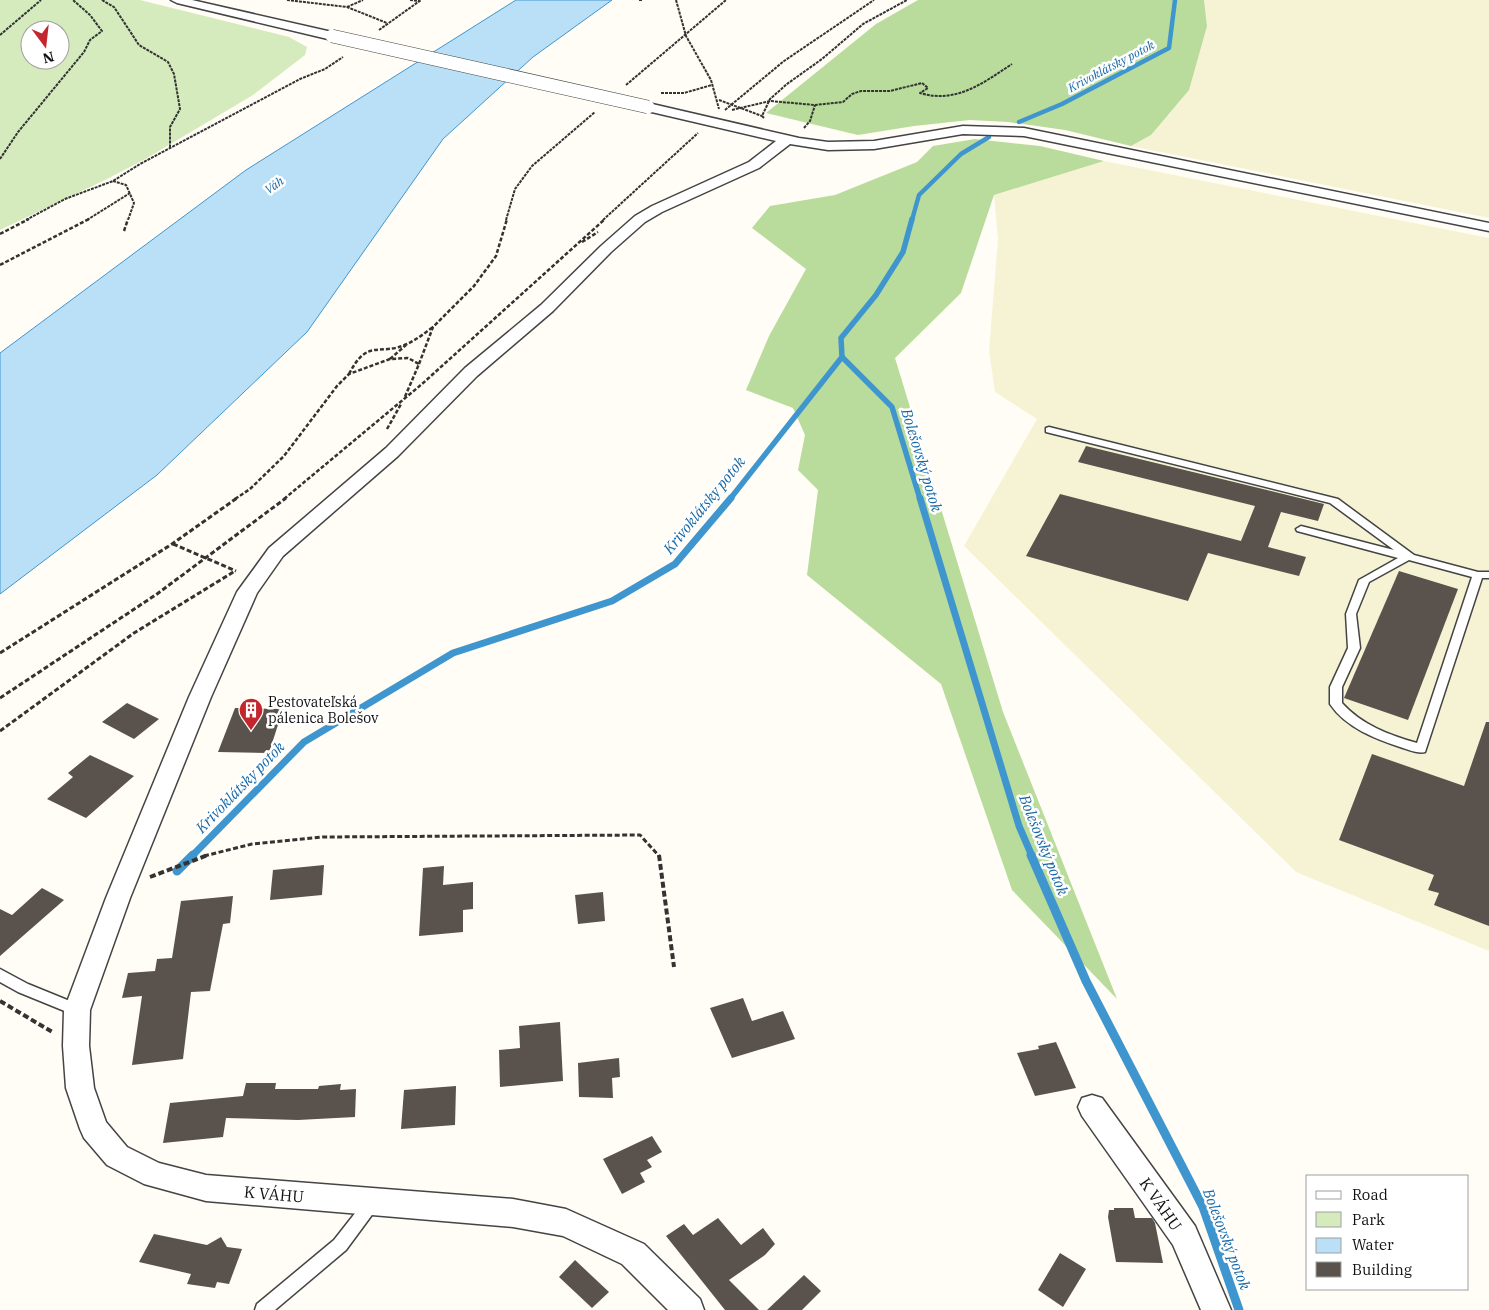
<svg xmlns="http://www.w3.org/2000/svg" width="1489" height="1310" font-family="'IBM Plex Serif',serif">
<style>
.farmland{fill:#f6f3d4}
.green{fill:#d5ebbd;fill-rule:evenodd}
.forest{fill:#b9dc9c}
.water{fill:#b9e0f7;stroke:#3f96cf}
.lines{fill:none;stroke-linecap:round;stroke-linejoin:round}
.stream-far3{stroke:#3f96cf;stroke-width:4.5}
.stream-far2{stroke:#3f96cf;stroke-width:5.5}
.stream-far1{stroke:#3f96cf;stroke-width:7}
.stream{stroke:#3f96cf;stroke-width:9}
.building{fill:#5a524d}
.lane-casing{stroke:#444;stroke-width:3}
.street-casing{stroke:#444;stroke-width:3}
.path-far3{stroke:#333;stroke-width:2;stroke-dasharray:3 1;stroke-linecap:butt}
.path-far2{stroke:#333;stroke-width:2.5;stroke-dasharray:4 2;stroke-linecap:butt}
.path-far1{stroke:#333;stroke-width:3;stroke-dasharray:5 2.5;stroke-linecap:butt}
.path{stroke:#333;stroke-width:4;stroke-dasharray:6 3;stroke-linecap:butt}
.lane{fill:#fff;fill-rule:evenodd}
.street{fill:#fff;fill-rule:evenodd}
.street-bridge-casing{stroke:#444;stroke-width:14;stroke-linecap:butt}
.street-bridge{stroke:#fff;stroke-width:13}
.labels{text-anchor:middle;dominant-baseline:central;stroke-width:5;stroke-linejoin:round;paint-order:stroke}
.far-water-label{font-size:12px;font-style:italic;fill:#1768a6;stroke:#fff}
.poi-label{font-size:14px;fill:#111;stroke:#fff;text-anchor:start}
.water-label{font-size:15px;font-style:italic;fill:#1768a6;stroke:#fff}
.near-street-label{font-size:16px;fill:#111;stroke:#fff}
</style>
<rect width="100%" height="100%" fill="#fffdf5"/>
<!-- farmland -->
<g class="farmland">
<polygon points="1204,0 1489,0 1489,218 1131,146 1151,135 1207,26"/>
<polygon points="1104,161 1489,238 1489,951 1296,872 964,546 1037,419 995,392 989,351 998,239 994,195"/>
</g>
<!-- green -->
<path class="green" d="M0 0H140L289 37 307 47 305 55 253 95 147 158 107 179 0 230ZM30 30H60V60H30Z"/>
<!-- forest -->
<g class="forest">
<polygon points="918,0 1204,0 1207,26 1189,90 1151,135 1131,146 1065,130 1008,122 970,120 914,126 858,135 766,113 876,24"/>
<polygon points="975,139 1040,146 1104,161 994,195 961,293 895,358 1003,712 1117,999 1012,890 941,684 807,575 818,490 798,470 805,435 793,408 746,390 769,336 806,269 752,228 770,206 835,195 917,162 933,146"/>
</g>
<!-- water -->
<polygon class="water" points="516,0 612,0 533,57 443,139 307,332 157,475 0,594 0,353 246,170"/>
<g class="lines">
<!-- stream-far3 -->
<g class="stream-far3">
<polyline points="1019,122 1062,104 1169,48 1175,0"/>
<polyline points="912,220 919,195 961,154 989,137"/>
</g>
<!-- stream-far2 -->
<g class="stream-far2">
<polyline points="842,357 892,407 920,499"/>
<polyline points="730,499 842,357 841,338 876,295 903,252 912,219"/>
</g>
<!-- stream-far1 -->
<g class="stream-far1">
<polyline points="920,498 1019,826 1032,856"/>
<polyline points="192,856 304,742 453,653 612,601 675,564 731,498"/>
</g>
<!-- stream -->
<g class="stream">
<polyline points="1031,855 1086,981 1203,1207 1239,1310"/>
<polyline points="177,871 193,855"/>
</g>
</g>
<!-- building -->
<g class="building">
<polygon points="1086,446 1324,504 1318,521 1281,512 1268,547 1306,557 1299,576 1208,553 1188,601 1026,556 1060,494 1241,541 1255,506 1078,462"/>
<polygon points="1399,571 1458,589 1408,720 1344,698"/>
<polygon points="127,703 159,719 134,739 102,722"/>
<polygon points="235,708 283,709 269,753 218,752"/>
<polygon points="1486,722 1489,722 1489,926 1434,905 1439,893 1428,890 1434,875 1339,840 1372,754 1464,786"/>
<polygon points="90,755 134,776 86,818 47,799 73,777 68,773"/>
<polygon points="324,865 322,895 270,900 273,870"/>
<polygon points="444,866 443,885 473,882 473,909 463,910 463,932 419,936 423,868"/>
<polygon points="42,888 64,900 0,956 0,909 12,915"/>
<polygon points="603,892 605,921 578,924 575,895"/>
<polygon points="233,896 230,923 223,924 210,991 191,992 183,1059 132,1065 142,996 122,998 128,973 155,971 157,959 172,958 181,901"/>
<polygon points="743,998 752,1021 783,1011 795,1039 732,1058 710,1008"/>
<polygon points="560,1022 563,1081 500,1087 499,1050 520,1048 519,1026"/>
<polygon points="1056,1042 1076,1088 1035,1096 1017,1053 1039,1049 1038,1046"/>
<polygon points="619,1058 620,1077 612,1078 613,1098 579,1097 578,1063"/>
<polygon points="246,1083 276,1083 275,1089 318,1089 319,1086 341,1084 340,1090 356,1089 355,1117 298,1120 226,1118 223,1137 163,1143 170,1103 243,1096"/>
<polygon points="456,1086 455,1125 401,1129 404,1090"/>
<polygon points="652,1136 662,1152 647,1160 652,1167 640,1173 645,1182 622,1194 603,1159"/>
<polygon points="1114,1208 1133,1208 1135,1218 1152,1218 1155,1223 1163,1263 1116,1262 1108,1217 1109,1210 1114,1210"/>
<polygon points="718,1218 741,1245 763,1228 775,1244 765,1255 729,1280 759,1310 725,1310 666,1236 684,1224 693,1235"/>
<polygon points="154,1234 207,1245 221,1237 227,1247 242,1249 229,1284 217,1282 215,1288 187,1284 191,1274 139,1262"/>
<polygon points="1060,1253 1086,1269 1063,1307 1038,1290"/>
<polygon points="575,1260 609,1292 592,1308 559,1277"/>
<polygon points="804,1275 821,1291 802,1310 767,1310"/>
</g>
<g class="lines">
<defs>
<g id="lane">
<path d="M1049 427 1338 499 1414 555 1478 572H1489V578H1482L1425 752C1418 754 1410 750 1403 748 1376 739 1346 728 1330 704V687L1348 648 1346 614 1359 580 1398 558 1297 531 1296 529 1301 526 1394 550 1330 503 1046 432V428ZM1409 560 1472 577 1417 743C1389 735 1362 725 1342 703V687L1360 648 1356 614 1369 582Z"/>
<polygon points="0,969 28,984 82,1006 84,1010 82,1014 77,1016 72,1014 18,992 0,982"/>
<polygon points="372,1196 377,1198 380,1203 377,1208 346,1250 275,1310 255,1310 257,1304 334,1240 367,1198"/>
</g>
<g id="street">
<polygon points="171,0 192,0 332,32 338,36 332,40 177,3"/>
<polygon points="648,103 799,138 828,142 874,141 963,126 1024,128 1489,223 1489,231 1024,136 963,134 874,149 828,150 790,144 759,168 662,212 645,222 611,252 553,311 477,376 398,456 283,556 257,593 211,697 130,898 90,1010 89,1046 94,1088 106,1122 127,1147 159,1163 206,1175 513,1199 566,1209 644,1244 700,1299 704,1310 668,1310 622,1264 563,1236 513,1227 206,1201 144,1184 107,1165 84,1138 80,1129 66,1088 63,1046 64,1010 106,898 189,697 237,592 269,548 386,448 465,368 541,305 601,246 635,216 652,206 749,162 776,141 643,110 641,107 643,104"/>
<polygon points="1092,1095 1102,1098 1195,1226 1231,1310 1201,1310 1173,1245 1082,1116 1078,1107 1082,1098"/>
</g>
</defs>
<!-- lane casing -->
<use href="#lane" class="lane-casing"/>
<!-- street casing -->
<use href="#street" class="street-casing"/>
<!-- path-far3 -->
<g class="path-far3">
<polyline points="102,0 114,7 139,45 168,62 174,74 180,109 170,127 170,148"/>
<polyline points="287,0 347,7 387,23"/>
<polyline points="410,0 419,1"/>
<polyline points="639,0 642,0"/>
<polyline points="676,0 686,36 711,80 719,109"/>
<polyline points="347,7 363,0"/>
<polyline points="379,30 421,0"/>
<polyline points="0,35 41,0"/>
<polyline points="626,85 726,0"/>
<polyline points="661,93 684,93 712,85"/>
<polyline points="719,100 762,116"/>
<polyline points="725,110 784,61 874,0"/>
<path d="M732 110 770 101 815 105 843 102 852 94 861 91H890L922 83 928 88 920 93C956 104 983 83 1012 64"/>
<polyline points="764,118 762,116 770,99 787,84 822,59 863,24 907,0"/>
<polyline points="804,128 810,121 815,105"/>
<polyline points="0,159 18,132 84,52 90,40 102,31 90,15 73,0"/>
<polyline points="113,181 126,185 134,203 128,220"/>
<polyline points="26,220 65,199 113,181 140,164 300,79 325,69 343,57"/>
<polyline points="87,220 130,193"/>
<polyline points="506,220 515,189 532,166 595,112"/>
<polyline points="603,220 698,133"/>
</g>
<!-- path-far2 -->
<g class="path-far2">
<polyline points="124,231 128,219"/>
<polyline points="0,234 29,219"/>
<polyline points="582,242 598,232"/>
<polyline points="0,265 89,219"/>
<polyline points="390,359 406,345"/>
<polyline points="419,364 433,327 474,286 496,256 507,219"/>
<path d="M349 374C368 337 379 357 407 344 416 340 425 333 433 327"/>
<polyline points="387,429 401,404"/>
<polyline points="235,499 250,489 284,456 337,386 349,374 390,359 408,358 419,364 404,399"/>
<polyline points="284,499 422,384 605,219"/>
</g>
<!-- path-far1 -->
<g class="path-far1">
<polyline points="173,544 236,571"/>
<polyline points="0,653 172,544 237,498"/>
<polyline points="0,698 157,594 286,498"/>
<polyline points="0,731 134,633 235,571"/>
<polyline points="204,856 252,844 323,837 640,835 659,856"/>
</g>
<!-- path -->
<g class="path">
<polyline points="659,855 674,967"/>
<polyline points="150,877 208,855"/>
<polyline points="0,1001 54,1033"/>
</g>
<!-- lane -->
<use href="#lane" class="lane"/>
<!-- street -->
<use href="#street" class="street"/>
<defs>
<polyline id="street-bridge" points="332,36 648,107"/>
</defs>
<!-- street-bridge casing -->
<use href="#street-bridge" class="street-bridge-casing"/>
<!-- street-bridge -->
<use href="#street-bridge" class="street-bridge"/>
</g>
<!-- icons -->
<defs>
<symbol id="building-pin" viewBox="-11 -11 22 30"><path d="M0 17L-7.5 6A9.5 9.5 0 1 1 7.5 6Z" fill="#c4262e" stroke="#fff"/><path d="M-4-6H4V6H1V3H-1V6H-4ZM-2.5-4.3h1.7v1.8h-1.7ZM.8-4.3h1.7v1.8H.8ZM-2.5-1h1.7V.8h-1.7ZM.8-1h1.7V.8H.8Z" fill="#fff"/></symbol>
</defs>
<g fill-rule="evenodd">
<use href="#building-pin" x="237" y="696" width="28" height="38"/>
</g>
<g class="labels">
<!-- far-water labels -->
<g class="far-water-label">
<text transform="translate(1111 66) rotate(-28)">Krivoklátsky potok</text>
<text transform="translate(274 185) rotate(-35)">Váh</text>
</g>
<!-- poi labels -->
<g class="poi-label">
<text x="268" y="702">Pestovateľská<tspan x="268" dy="16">pálenica Bolešov</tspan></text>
</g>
<!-- water labels -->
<g class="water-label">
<text transform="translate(922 460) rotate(73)">Bolešovský potok</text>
<text transform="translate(704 505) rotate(-51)">Krivoklátsky potok</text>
<text transform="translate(240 787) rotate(-46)">Krivoklátsky potok</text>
<text transform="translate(1044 845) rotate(68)">Bolešovský potok</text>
<text transform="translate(1227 1239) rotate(69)">Bolešovský potok</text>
</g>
<!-- near-street labels -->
<g class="near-street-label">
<text transform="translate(274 1194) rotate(5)">K VÁHU</text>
<text transform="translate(1161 1204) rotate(55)">K VÁHU</text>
</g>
</g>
<!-- legend -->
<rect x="1306" y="1175" width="162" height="115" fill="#ffffff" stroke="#a0a0a0"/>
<rect x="1316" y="1191" width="25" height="8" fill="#ffffff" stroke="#a0a0a0"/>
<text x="1352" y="1200" font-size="15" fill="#111111">Road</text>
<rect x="1316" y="1212" width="25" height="15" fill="#d5ebbd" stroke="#a0a0a0"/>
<text x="1352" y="1225" font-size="15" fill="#111111">Park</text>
<rect x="1316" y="1238" width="25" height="15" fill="#b9e0f7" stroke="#a0a0a0"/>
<text x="1352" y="1250" font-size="15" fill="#111111">Water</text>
<rect x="1316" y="1262" width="25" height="15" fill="#5a524d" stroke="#a0a0a0"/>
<text x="1352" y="1275" font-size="15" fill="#111111">Building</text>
<!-- north arrow -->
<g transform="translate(45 45) rotate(165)"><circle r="24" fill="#ffffff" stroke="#a0a0a0"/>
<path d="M0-4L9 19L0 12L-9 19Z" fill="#c4262e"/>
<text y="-8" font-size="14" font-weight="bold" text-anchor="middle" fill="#111111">N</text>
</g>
</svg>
